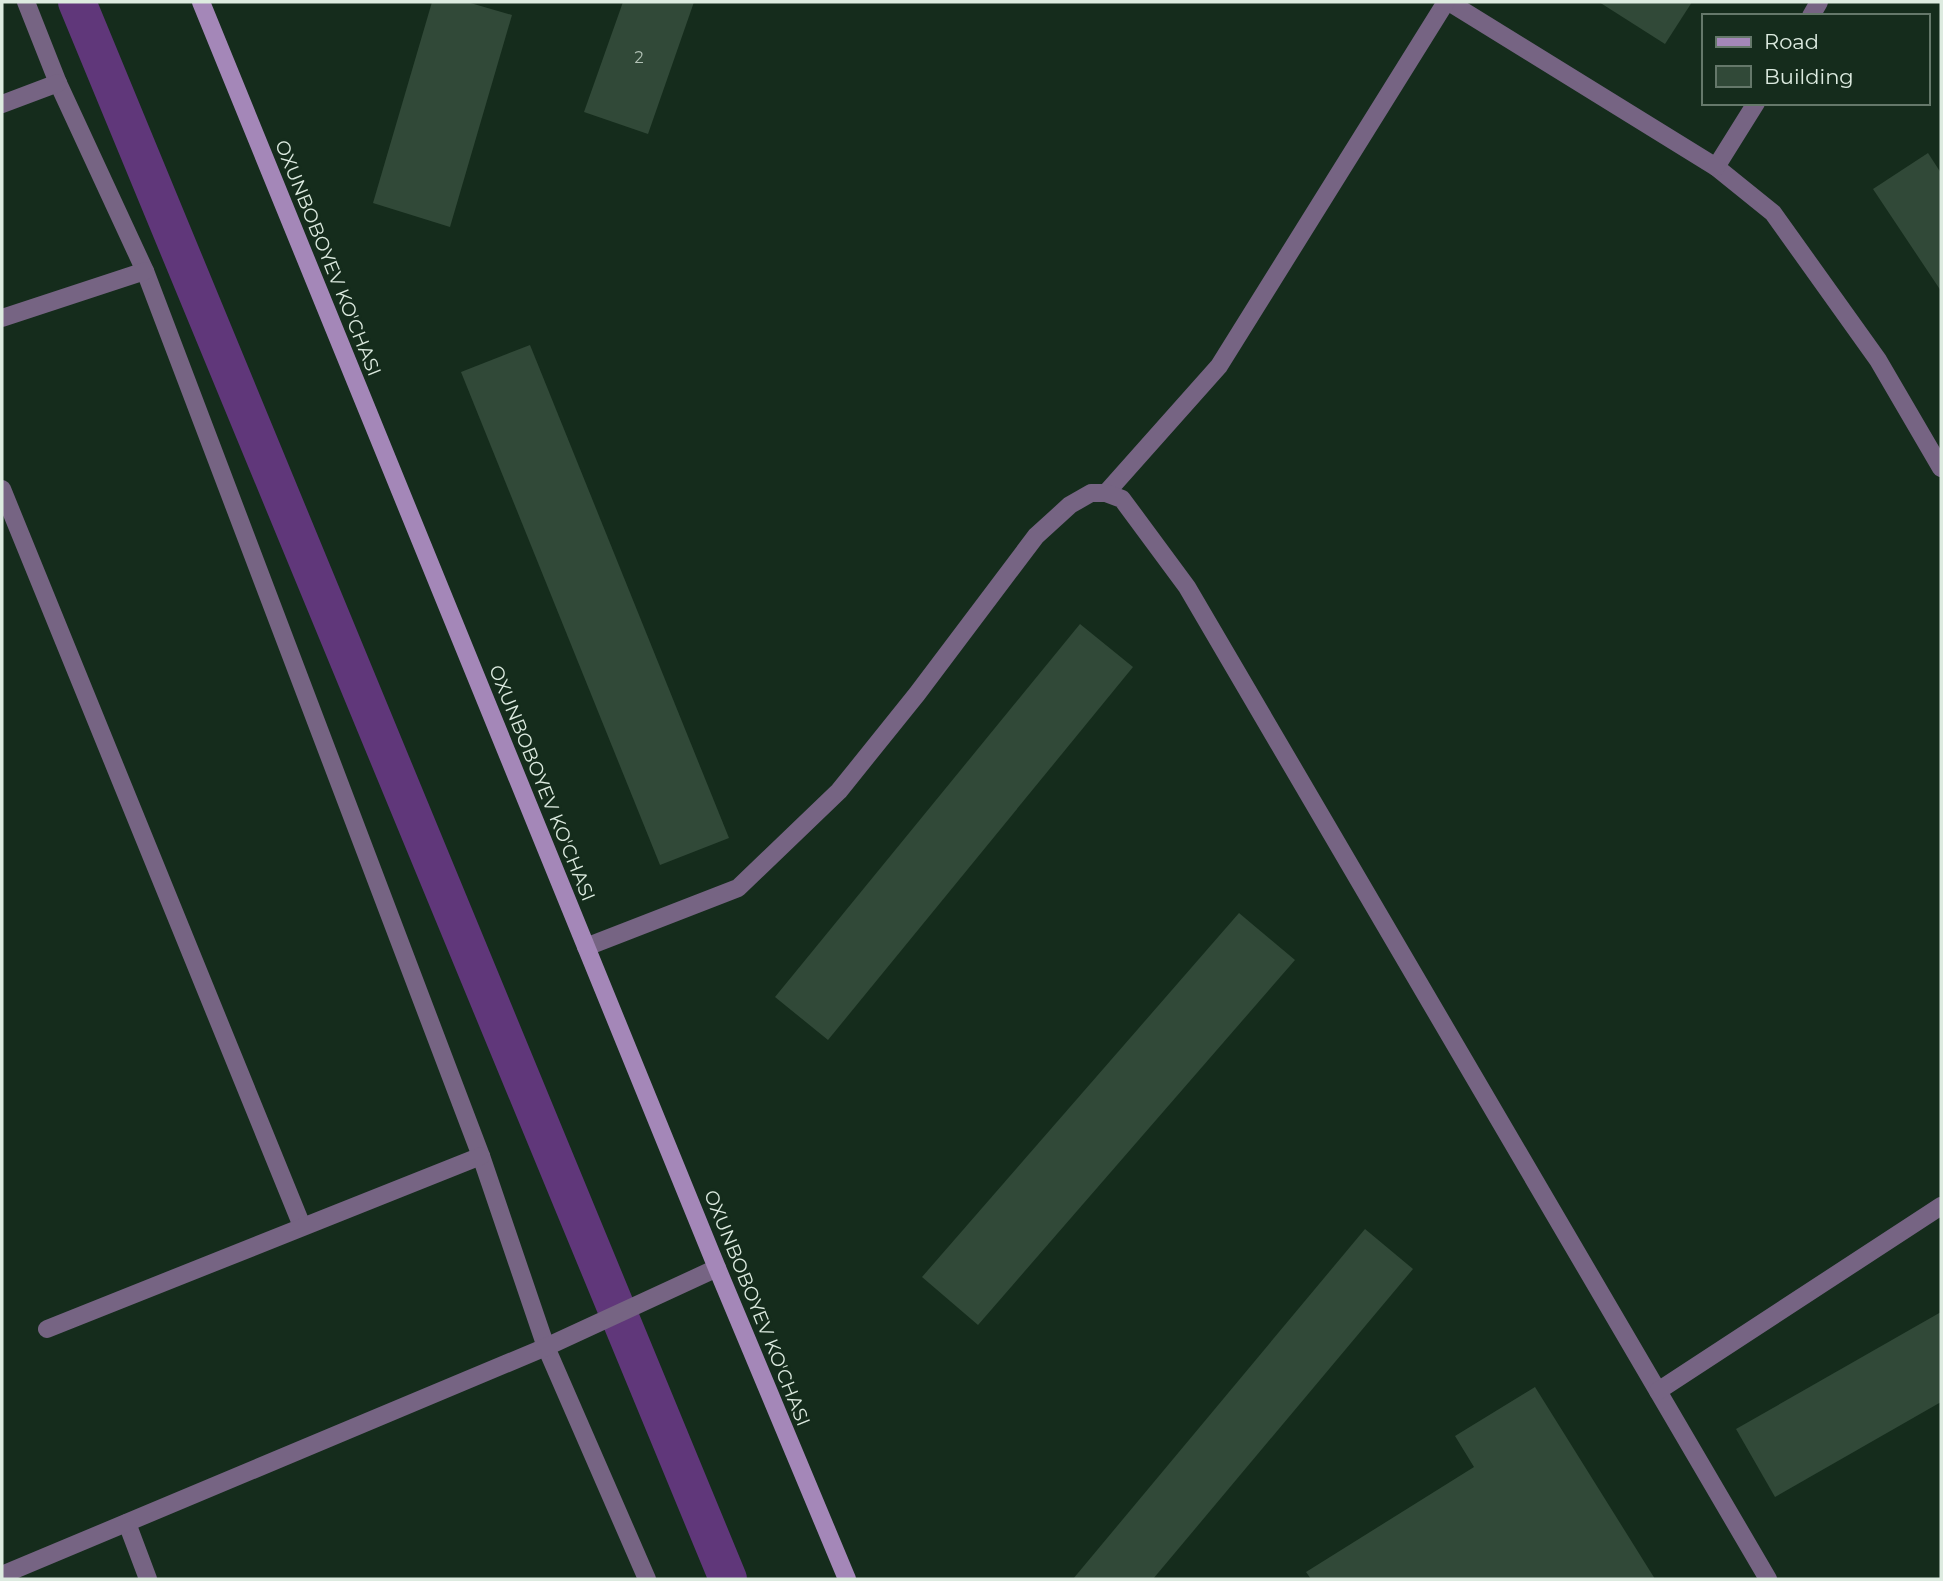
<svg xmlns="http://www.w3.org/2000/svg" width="1943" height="1581" font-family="Montserrat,sans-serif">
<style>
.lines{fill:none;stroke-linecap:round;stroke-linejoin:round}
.canal{stroke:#60377a;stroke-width:38}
.building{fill:#314938}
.street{stroke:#766483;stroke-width:18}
.secondary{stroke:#a487b8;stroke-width:18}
.labels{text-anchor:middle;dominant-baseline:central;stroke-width:5;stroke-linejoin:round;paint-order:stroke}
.number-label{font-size:16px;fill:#b2c2b6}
.street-label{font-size:19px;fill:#ddebe0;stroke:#152c1c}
</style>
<rect width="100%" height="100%" fill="#152c1c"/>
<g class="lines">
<!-- canal -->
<polyline class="canal" points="77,2 728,1579"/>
</g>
<!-- building -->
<g class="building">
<polygon points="432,2 467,2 512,15 450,227 373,203"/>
<polygon points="623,2 694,2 648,134 584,112"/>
<polygon points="1599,2 1692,2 1665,44"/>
<polygon points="1928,153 1941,173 1941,291 1873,189"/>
<polygon points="530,345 729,838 660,865 461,372"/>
<polygon points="1080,624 1133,667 828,1040 775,997"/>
<polygon points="1239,913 1295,960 978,1325 922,1277"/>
<polygon points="1365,1229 1413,1269 1153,1579 1073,1579"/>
<polygon points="1941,1312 1941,1402 1775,1497 1736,1429"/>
<polygon points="1535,1387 1655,1579 1311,1579 1306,1572 1474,1467 1455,1436"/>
</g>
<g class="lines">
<!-- street -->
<g class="street">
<polyline points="26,2 58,83 145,271 481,1156 546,1347 647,1579"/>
<polyline points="1449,2 1716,167 1773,213 1878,360 1941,468"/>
<polyline points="1811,16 1819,2"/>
<polyline points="2,104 58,83"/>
<polyline points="1716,167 1756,103"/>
<polyline points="2,318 145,271"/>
<polyline points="2,489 302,1226"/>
<polyline points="1106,493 1219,366 1446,2"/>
<polyline points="586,947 738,888 839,791 917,694 1036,536 1070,505 1091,493 1106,493 1122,499 1187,587 1768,1579"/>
<polyline points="47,1329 481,1156"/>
<polyline points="1658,1391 1941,1206"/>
<polyline points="127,1523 148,1579"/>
<polyline points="2,1575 546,1347 717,1268"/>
</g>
<!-- secondary -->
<polyline class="secondary" points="201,2 717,1268 847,1579"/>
</g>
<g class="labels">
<!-- number labels -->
<g class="number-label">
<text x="639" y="57">2</text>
</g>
<!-- street labels -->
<g class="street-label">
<text transform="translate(328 258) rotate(68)">OXUNBOBOYEV KO'CHASI</text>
<text transform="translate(542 783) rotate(68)">OXUNBOBOYEV KO'CHASI</text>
<text transform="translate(757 1308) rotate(68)">OXUNBOBOYEV KO'CHASI</text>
</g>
</g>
<!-- border -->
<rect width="1943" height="1581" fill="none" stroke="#ddebe0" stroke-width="7"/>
<!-- legend -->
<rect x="1702" y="14" width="228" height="91" fill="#152c1c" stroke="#65786a" stroke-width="2"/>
<rect x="1716" y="37" width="35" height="10" fill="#a487b8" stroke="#65786a" stroke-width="2"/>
<text x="1764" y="49" font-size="21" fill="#ddebe0">Road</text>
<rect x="1716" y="66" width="35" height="21" fill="#314938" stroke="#65786a" stroke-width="2"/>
<text x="1764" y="84" font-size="21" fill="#ddebe0">Building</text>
</svg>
